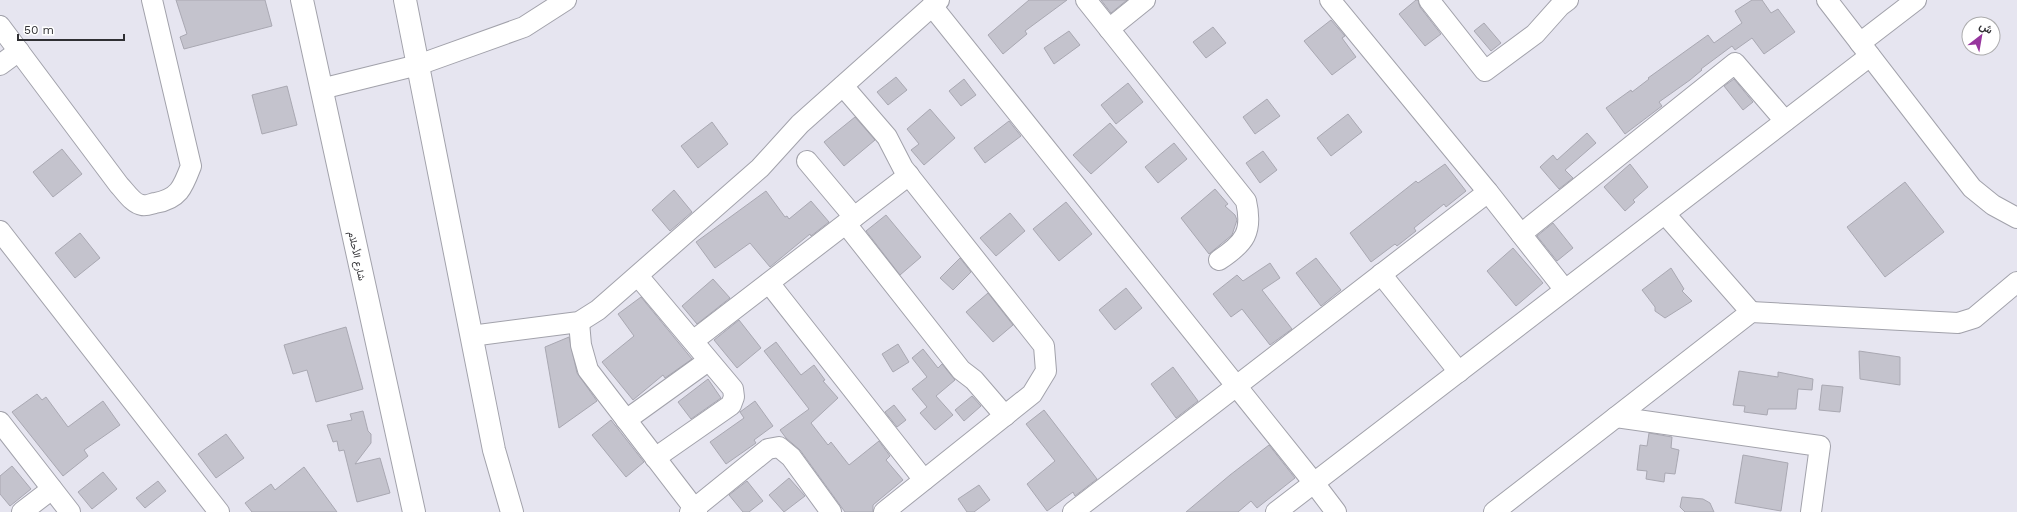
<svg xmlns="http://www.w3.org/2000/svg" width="2017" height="512" font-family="'Work Sans',Vazirmatn,sans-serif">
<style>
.building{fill:#c4c3cd;stroke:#a9a8b2}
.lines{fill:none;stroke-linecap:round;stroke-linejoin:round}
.minor-casing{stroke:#a2a2ab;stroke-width:22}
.major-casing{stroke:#a2a2ab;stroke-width:24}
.minor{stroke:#fff;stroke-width:20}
.major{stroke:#fff;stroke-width:22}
.labels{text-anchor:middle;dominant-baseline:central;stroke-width:3.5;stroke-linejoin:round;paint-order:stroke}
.street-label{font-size:10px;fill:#2f2f33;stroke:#fff}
</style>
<rect width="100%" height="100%" fill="#e6e5f0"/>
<!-- building -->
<g class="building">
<polygon points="176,0 265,0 272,26 184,49 180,37 187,34"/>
<polygon points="1029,0 1067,0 1025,31 1027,34 1003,54 988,35"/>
<polygon points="1101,0 1127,0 1111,13"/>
<polygon points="1416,0 1418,0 1420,7 1441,34 1425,46 1399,14"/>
<polygon points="1752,0 1762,0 1771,13 1778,9 1795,32 1764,54 1752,38 1735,50 1732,46 1701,69 1702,70 1690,80 1659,102 1662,106 1625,134 1606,108 1631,90 1632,92 1649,79 1648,78 1708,35 1714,43 1742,23 1735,11"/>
<polygon points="1331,20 1345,36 1342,38 1356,57 1332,75 1304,41"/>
<polygon points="1484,23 1501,43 1491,51 1474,31"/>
<polygon points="1213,27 1226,43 1206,58 1193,42"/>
<polygon points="1069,31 1080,45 1054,64 1044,48"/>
<polygon points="896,77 907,90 888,105 877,92"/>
<polygon points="964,79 976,95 961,106 949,91"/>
<polygon points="1734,79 1753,102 1743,110 1724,86"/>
<polygon points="1128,83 1143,102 1116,124 1101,105"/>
<polygon points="287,86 297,125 262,134 252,95"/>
<polygon points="1267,99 1280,116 1255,134 1243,117"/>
<polygon points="930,109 955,138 924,165 911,150 919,144 907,129"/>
<polygon points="1348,114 1362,132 1331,156 1317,138"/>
<polygon points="855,117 875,140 844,166 824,142"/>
<polygon points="1009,121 1021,136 985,163 974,148"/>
<polygon points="712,122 728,144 698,168 681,146"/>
<polygon points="1110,123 1127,142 1091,174 1073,155"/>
<polygon points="1587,133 1596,143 1565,170 1573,178 1559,189 1540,167 1553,155 1557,160"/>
<polygon points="1174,143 1187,159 1158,183 1145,167"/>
<polygon points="62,149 82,174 53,197 33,172"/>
<polygon points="1263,151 1277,170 1260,183 1246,163"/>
<polygon points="1445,164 1466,191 1446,207 1444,204 1414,228 1416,231 1397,246 1395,244 1371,262 1350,233 1416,181 1418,183"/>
<polygon points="1630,164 1648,187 1633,200 1635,202 1625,211 1604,187"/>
<polygon points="1905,182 1944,232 1885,277 1847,227"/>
<polygon points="1215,189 1228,204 1225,206 1235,215 1237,220 1232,235 1209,254 1181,218"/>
<polygon points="674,190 692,212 670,231 652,210"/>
<polygon points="766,191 785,217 787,216 789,219 811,201 829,222 811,236 810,234 770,267 750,243 715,268 696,242"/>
<polygon points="1066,202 1092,234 1059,261 1033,229"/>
<polygon points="1010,213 1025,231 996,256 980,238"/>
<polygon points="886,215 921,257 900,275 866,231"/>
<polygon points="1553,223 1573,248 1557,261 1537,236"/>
<polygon points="80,233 100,258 75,278 55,253"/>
<polygon points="1513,248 1543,283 1516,306 1487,271"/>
<polygon points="960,258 971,272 953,290 940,278"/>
<polygon points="1316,258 1341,290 1321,306 1296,273"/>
<polygon points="1270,263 1280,278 1262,290 1292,329 1270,345 1242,309 1231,317 1213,294 1237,275 1243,281"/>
<polygon points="1671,268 1684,289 1682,291 1692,301 1665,318 1655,311 1655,307 1642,290"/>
<polygon points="713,279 730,298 697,324 682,306"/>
<polygon points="1126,288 1142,308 1115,330 1099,310"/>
<polygon points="988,293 1013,325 993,342 966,312"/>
<polygon points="641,297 692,359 665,378 663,375 633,400 602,362 634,336 618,314"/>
<polygon points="739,320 761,348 737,368 714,340"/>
<polygon points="346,327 363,389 316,402 307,370 293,374 284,345"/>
<polygon points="569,337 577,373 597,401 559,428 545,347"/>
<polygon points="776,342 801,375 814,365 825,380 823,381 838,398 811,423 828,445 831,442 849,465 879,441 890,456 886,460 903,480 873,505 873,512 845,512 800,450 786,438 780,430 809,409 764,351"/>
<polygon points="898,344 909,362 893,372 882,354"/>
<polygon points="923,349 938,368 942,364 955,380 936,396 953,415 935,430 920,413 927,407 912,389 927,377 912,358"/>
<polygon points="1859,351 1900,357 1900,385 1860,379"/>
<polygon points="1173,367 1198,401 1176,418 1151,384"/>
<polygon points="1739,371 1778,377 1778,372 1813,379 1812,390 1798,389 1796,409 1768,409 1767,415 1744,412 1745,406 1733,405"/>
<polygon points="708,379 721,398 691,419 678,402"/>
<polygon points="1822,385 1843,387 1840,412 1819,410"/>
<polygon points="37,394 42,400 46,397 68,427 103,401 120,425 84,450 88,456 63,476 12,412"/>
<polygon points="972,396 981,406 964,421 955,410"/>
<polygon points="755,401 773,426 754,440 756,443 726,464 710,442 744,418 740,412"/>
<polygon points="894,405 906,420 897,427 885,412"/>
<polygon points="1044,410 1097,479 1075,496 1073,492 1047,511 1027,484 1055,461 1026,424"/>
<polygon points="363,411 368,431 371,434 371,443 355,464 380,458 390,493 357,502 344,450 339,451 337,441 333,442 327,425 352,420 350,414"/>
<polygon points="611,420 644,462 626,477 592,435"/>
<polygon points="1649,433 1672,437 1671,448 1679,450 1675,474 1665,473 1664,482 1646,479 1647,471 1637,470 1640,445 1647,446"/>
<polygon points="226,434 244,458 216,478 198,454"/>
<polygon points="1269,445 1295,478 1257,508 1251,501 1238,512 1186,512 1230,475"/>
<polygon points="1743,455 1788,463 1781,511 1735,503"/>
<polygon points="12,466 31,489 10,506 0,494 0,476"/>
<polygon points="304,467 337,512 252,512 245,503 271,484 275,490"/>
<polygon points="103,472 117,489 92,509 78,492"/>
<polygon points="789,478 805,496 784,512 769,495"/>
<polygon points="158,481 166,491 145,508 136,498"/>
<polygon points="747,481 763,501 749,512 743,512 729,495"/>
<polygon points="979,485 990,500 974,512 967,512 958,499"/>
<polygon points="1682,497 1703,499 1710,503 1714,512 1685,512 1680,507"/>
</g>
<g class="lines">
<defs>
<g id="minor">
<path d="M1086 0 1246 201C1253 232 1245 243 1219 260"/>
<polyline points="1330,0 1488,192 1565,290"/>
<polyline points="1429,0 1485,71 1535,34 1560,6 1568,0"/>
<polyline points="1827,0 1972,188 1993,205 2017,218"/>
<polyline points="932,6 1314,483 1336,512"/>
<path d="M0 26 119 185C125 191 133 204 142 205 146 206 151 204 155 203 179 199 183 187 191 166L152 0"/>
<polyline points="1109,29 1145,0"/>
<polyline points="1860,43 1916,0"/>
<polyline points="0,65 19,51"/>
<polyline points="843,86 887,137 903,168 1044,346 1046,371 1032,394 884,512"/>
<polyline points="321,89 418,65 524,27 566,0"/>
<polyline points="807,161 854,217"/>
<polyline points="1665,214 1751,312"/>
<polyline points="846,224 961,370 974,380 1005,416"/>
<polyline points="0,231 219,512"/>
<polyline points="1521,234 1735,63 1785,121"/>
<polyline points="1381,274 1459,372"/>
<polyline points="638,276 733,389 734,397 731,405 655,458"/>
<polyline points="769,283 924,480"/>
<polyline points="579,322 581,345 588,370 697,512"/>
<polyline points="471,336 579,322 598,310 760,168 800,124 939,0"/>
<polyline points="693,341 909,175"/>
<polyline points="1616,417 1820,446 1811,512"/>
<polyline points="626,420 708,361"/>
<polyline points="0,422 70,512"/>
<polyline points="22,512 52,489"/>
<polyline points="690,512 768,449 779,447 791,457 831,512"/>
<polyline points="1073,512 1488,192"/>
<polyline points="1276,512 1870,56"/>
<polyline points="1494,512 1751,312 1958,323 1974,318 2017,282"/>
</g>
<g id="major">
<polyline points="302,0 414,512"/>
<polyline points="405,0 494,450 512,512"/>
</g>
</defs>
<!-- minor casing -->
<use href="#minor" class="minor-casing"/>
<!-- major casing -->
<use href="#major" class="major-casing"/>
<!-- minor -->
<use href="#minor" class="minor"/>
<!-- major -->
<use href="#major" class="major"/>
</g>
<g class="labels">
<!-- street labels -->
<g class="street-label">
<text transform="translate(357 256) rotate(78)">شارع الأحلام</text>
</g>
</g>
<!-- north arrow -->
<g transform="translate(1981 36) rotate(31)"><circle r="19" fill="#ffffff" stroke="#acacad"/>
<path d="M0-3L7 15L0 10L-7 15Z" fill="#97369e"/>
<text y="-6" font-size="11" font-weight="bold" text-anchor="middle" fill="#2f2f33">ش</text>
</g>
<!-- scale -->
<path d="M18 34v6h106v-6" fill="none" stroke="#2f2f33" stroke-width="2"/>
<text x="24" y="34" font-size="12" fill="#2f2f33" stroke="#ffffff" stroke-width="3" paint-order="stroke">50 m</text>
</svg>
